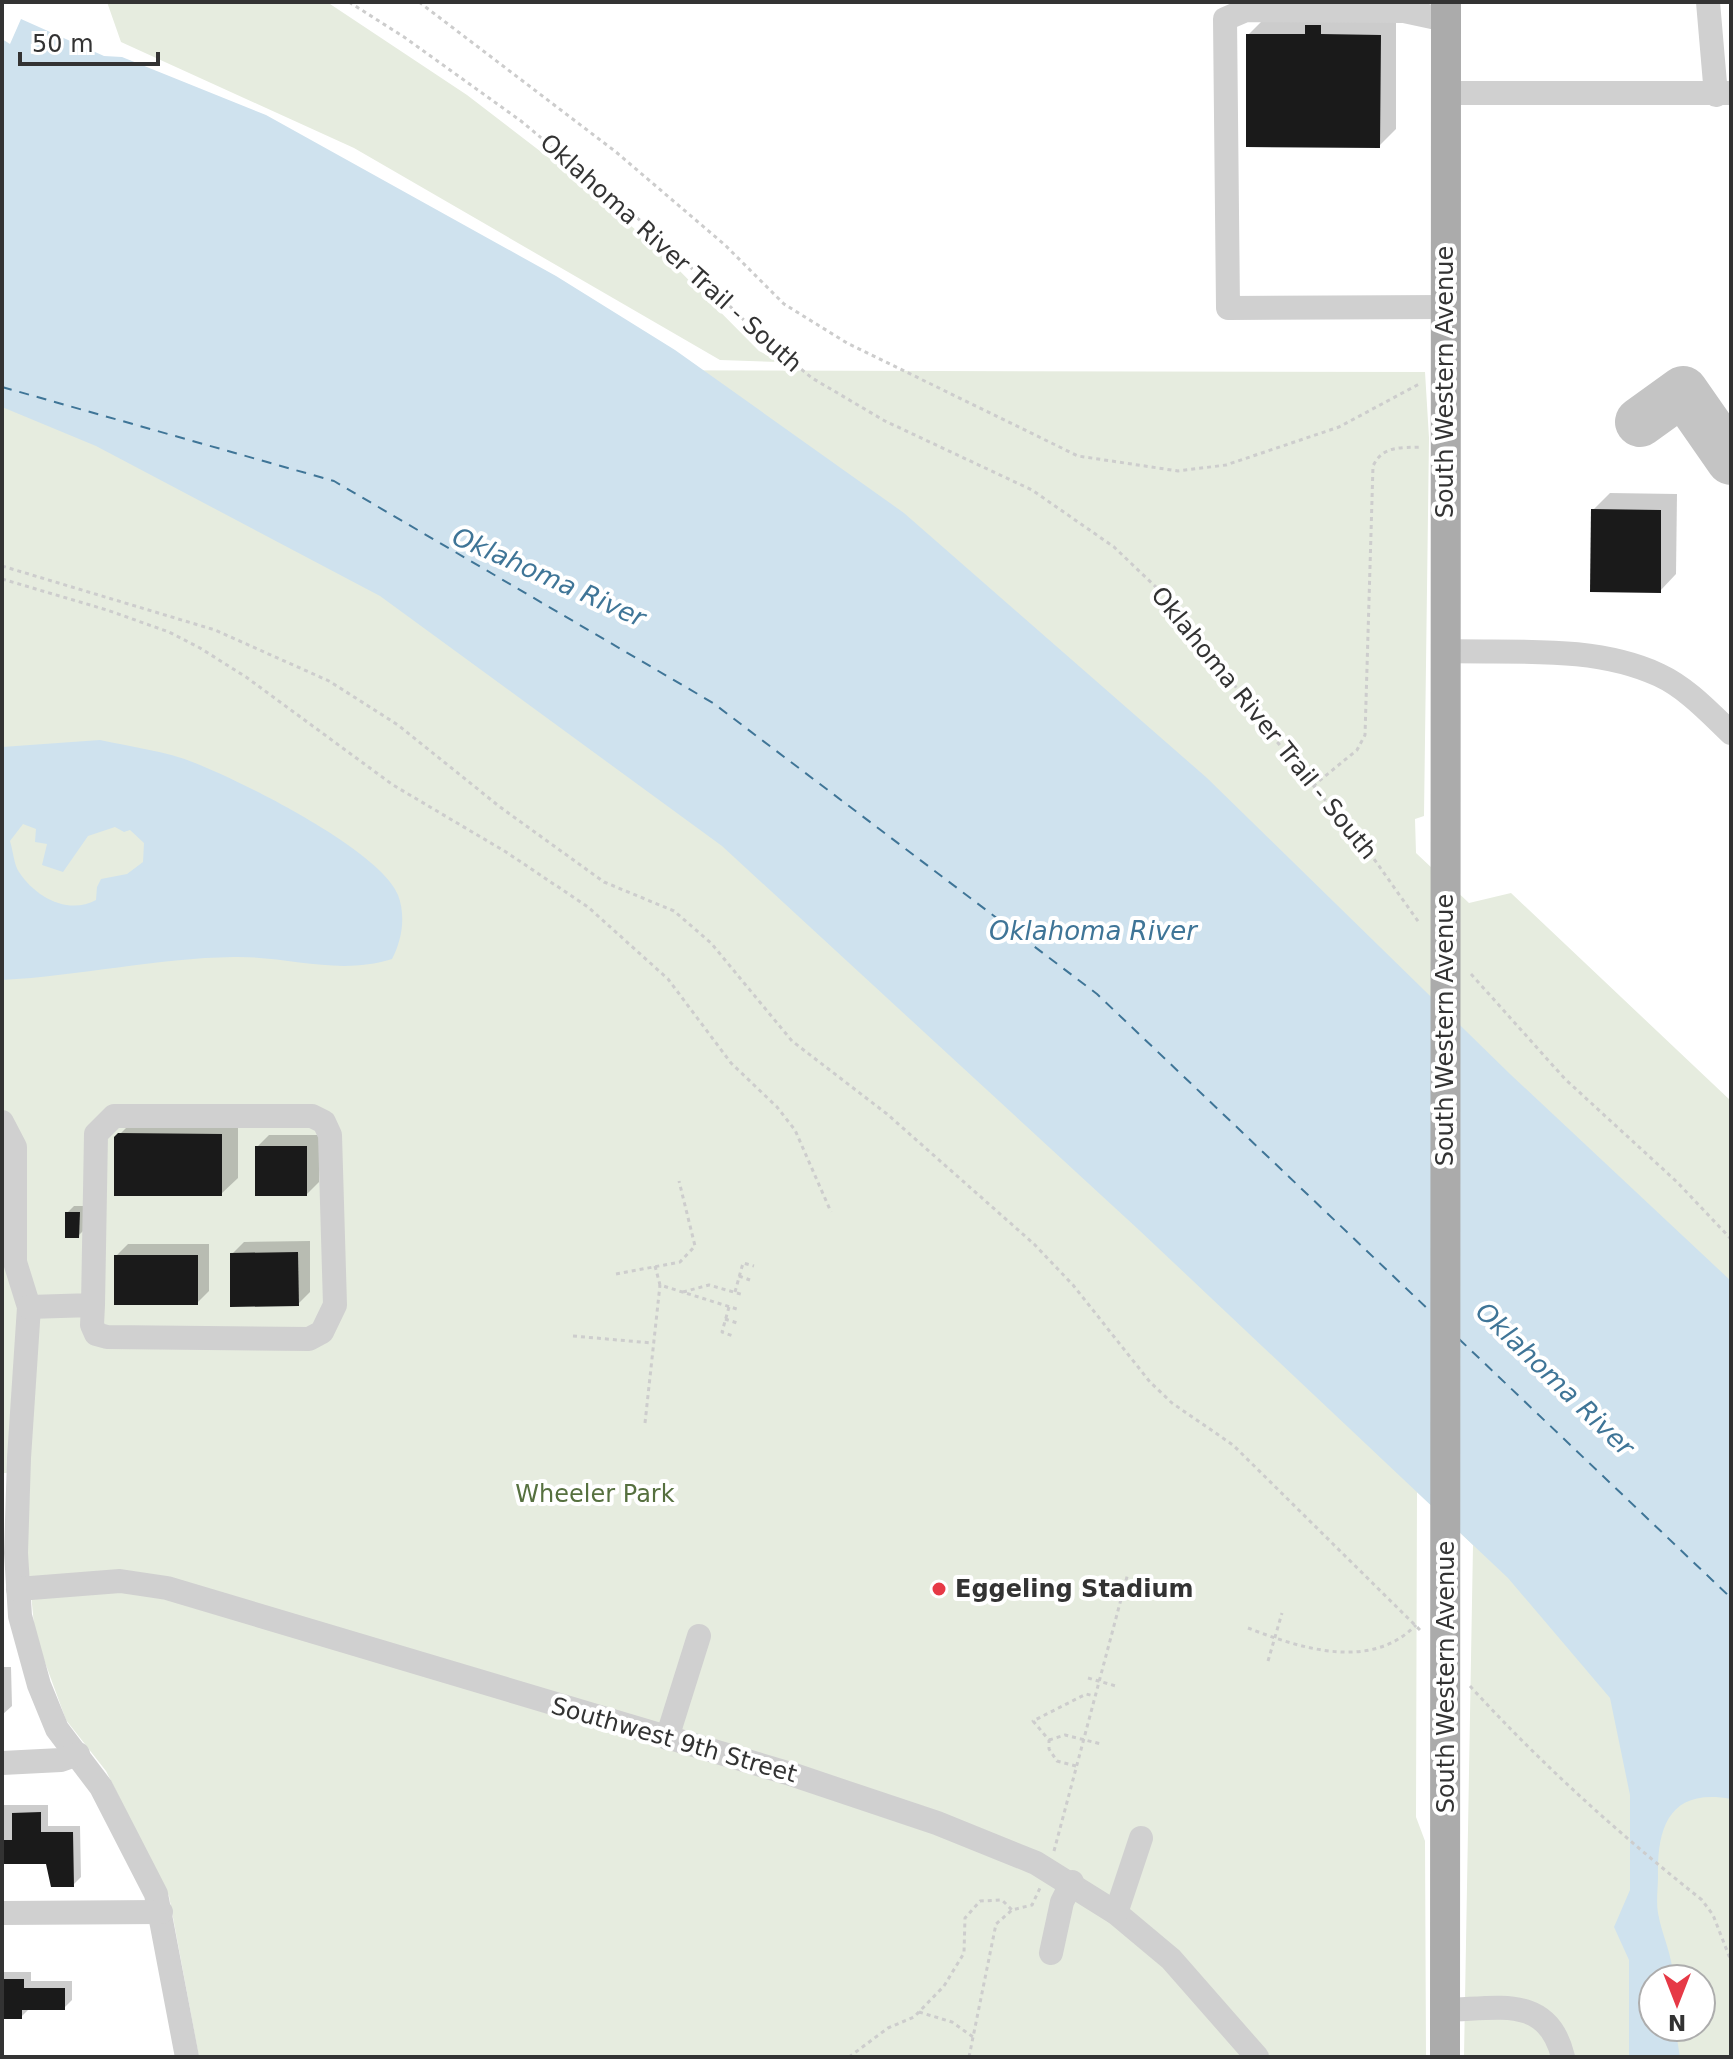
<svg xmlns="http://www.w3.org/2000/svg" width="1733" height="2059" font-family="'DejaVu Sans',sans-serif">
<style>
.green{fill:#e6ecdf;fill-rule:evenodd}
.water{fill:#cfe2ee;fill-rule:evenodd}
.shadow{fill:#0003}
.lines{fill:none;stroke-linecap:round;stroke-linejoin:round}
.ferry{stroke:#3f7597;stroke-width:2;stroke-dasharray:10 8;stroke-linecap:butt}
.taxiway{stroke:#c4c4c4;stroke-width:50}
.building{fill:#1a1a1a}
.path{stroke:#cdcdcd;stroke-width:3;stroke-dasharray:4 4;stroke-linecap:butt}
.minor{stroke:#d0d0d0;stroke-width:24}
.major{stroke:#ababab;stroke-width:30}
.poi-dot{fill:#e63946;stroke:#fff;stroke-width:3}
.labels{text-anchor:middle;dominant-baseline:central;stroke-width:8;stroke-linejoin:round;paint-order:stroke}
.street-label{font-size:24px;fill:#333;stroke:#fff}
.park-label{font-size:24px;fill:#56703f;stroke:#fff}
.poi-label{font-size:24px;font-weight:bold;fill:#333;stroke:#fff;text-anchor:start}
.water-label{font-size:26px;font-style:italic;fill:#3f7597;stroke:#fff}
</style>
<rect width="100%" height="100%" fill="#fff"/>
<!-- green -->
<g class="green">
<polygon points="107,2 327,2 467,95 579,181 659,250 759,351 780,362 720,360 354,148 121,42"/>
<path d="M2 369 1425 372 1429 438 1424 816 1415 819 1416 853 1469 903 1511 893 1731 1101V2057H1464L1473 1545 1417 1492 1416 1817 1425 1841 1426 2057H199L169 1896 106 1771 66 1720 35 1635 27 1553 30 1473H2ZM1653 1979H1701V2027H1653Z"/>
</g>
<!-- water -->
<g class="water">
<path d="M21 19 104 56 122 57 266 115 556 276 675 350 904 513 1207 778 1510 1074 1731 1281V1799C1671 1788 1657 1825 1658 1876 1658 1888 1656 1901 1658 1913 1662 1936 1673 1955 1673 1979H1653V2027H1675L1680 2057H1629V1960L1614 1927 1630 1890V1795L1610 1698 1508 1578 1139 1230 722 846 380 596 96 446 2 407V39L10 44Z"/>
<path d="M100 740C131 747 166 751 195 763 241 781 380 850 398 895 406 916 402 940 392 959 338 976 288 956 234 957 156 958 80 976 2 980V747ZM23 824 36 829 35 842 47 844 42 865 63 872 88 836 115 827 124 832 130 830 144 843 143 862 127 874 101 879 97 887 96 900C69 915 36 898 19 872 14 865 13 850 10 841Z"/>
</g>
<!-- shadow -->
<g class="shadow">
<polygon points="1265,18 1396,19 1396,129 1379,146 1248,35"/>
<polygon points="1610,493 1677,494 1676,574 1660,591 1593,510"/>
<polygon points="137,1117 238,1118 238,1178 221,1194 116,1138"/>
<polygon points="269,1135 319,1135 319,1182 307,1194 257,1147"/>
<polygon points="74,1206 87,1206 86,1228 78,1236 67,1213"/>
<polygon points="310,1241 310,1292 298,1304 232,1254 244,1242"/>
<polygon points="128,1244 209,1244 209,1291 197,1303 116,1256"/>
<polygon points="2,1659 4,1667 11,1667 12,1706 2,1715"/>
<polygon points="2,1805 48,1805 48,1826 80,1826 81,1877 73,1885 48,1862 2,1861"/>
<polygon points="2,1972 31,1972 31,1981 72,1981 72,2000 64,2008 29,2009 21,2017 2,2017"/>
</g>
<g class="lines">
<!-- ferry -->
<g class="ferry">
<polyline points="2,387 334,481 713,703 1097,994 1432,1313"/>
<polyline points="1459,1339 1731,1598"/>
</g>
<!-- taxiway -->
<polyline class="taxiway" points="1640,422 1683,391 1731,460"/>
</g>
<!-- building -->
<g class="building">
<polygon points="1305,25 1321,25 1321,34 1381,35 1380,148 1246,147 1246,34 1305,34"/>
<polygon points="1591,509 1661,510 1661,593 1590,592"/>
<polygon points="118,1133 222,1134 222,1196 114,1196 114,1137"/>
<rect x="255" y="1146" width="52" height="50"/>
<polygon points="65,1212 80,1212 79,1238 65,1238"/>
<polygon points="298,1252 299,1306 230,1307 230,1253"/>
<rect x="114" y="1255" width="84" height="50"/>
<polygon points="41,1812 41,1832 73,1832 74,1887 51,1887 46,1864 2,1864 2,1840 12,1840 12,1813"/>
<polygon points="2,1979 24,1979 24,1988 65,1988 65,2010 22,2010 22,2019 2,2019"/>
</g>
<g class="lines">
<!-- path -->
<g class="path">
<polyline points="349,2 404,37 521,121 660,237 757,333 812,378 885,421 1032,490 1114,547 1180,610 1264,726 1374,859 1420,924"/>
<polyline points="419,2 616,152 725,245 784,304 847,343 1078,456 1178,471 1226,465 1339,427 1421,383"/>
<polyline points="2,566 215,630 329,681 398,725 500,807 604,882 674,911 711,943 792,1041 887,1114 1034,1244 1073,1285 1150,1382 1172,1403 1233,1445 1420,1630"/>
<polyline points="2,579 107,610 169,632 200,648 246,677 393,785 506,852 588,907 668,979 731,1063 777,1107 795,1130 831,1212"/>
<path d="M1313 786 1357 750 1365 735 1373 466C1383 445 1401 448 1422 447"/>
<polyline points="1471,974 1565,1079 1677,1182 1731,1239"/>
<polyline points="655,1266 660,1285 740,1310"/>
<polyline points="616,1274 680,1262 695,1246 679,1181"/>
<polyline points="739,1276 750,1280"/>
<polyline points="683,1292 709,1285 744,1295"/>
<polyline points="735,1292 743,1263 754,1266"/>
<polyline points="729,1307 722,1332 733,1336"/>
<polyline points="725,1319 737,1323"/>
<polyline points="573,1336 652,1343"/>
<polyline points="645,1423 660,1285"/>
<path d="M1248 1628C1302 1649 1371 1671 1416 1625"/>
<polyline points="1268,1661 1282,1613"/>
<polyline points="1088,1678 1116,1686"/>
<path d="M1470 1686C1541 1764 1619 1834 1702 1900L1713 1915 1731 1961"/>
<polyline points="1049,1740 1065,1735 1101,1744"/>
<polyline points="1076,1766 1057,1761 1049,1749 1049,1740 1033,1721 1086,1694 1094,1696"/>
<polyline points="1054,1851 1128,1573"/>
<polyline points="919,2012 952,2022 973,2037"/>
<polyline points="730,2057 735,2057"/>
<polyline points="849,2057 888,2028 914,2017 944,1986 964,1953 965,1918 980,1901 1002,1900 1012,1910"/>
<polyline points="969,2057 996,1924 1012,1910 1032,1905 1040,1888"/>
</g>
<!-- minor -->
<g class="minor">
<polyline points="1708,2 1716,95"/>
<polyline points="1446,93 1731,93"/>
<polyline points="1446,307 1228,308 1225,19 1246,10 1404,11 1446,20"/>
<path d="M1445 651C1515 653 1595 645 1659 675 1687 688 1709 712 1731 733"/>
<polyline points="2,1122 15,1147 15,1262 29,1307 19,1458 16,1553 20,1616 39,1685 57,1729 101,1787 156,1894 187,2057"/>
<polyline points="29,1307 93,1305 92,1325 96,1334 107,1337 309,1339 322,1332 335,1305 330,1135 324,1122 312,1116 114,1116 96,1134 93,1305"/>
<polyline points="18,1589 120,1581 167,1588 794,1775 937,1823 1036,1863 1116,1913 1171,1959 1257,2057"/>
<polyline points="667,1738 699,1636"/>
<polyline points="2,1763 61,1760 78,1754"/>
<polyline points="2,1913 161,1912"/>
<polyline points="1116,1913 1141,1838"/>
<polyline points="1051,1953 1062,1902 1072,1882"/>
<path d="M1445 2010C1498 2009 1548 1994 1563 2057"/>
</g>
<!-- major -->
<polyline class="major" points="1445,2057 1446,2"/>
</g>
<!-- markers -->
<circle class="poi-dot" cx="939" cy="1589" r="8"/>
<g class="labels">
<!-- street labels -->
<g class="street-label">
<text transform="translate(671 253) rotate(42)">Oklahoma River Trail - South</text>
<text transform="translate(1445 382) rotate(-90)">South Western Avenue</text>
<text transform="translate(1264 723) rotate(51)">Oklahoma River Trail - South</text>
<text transform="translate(1445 1030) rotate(-90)">South Western Avenue</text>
<text transform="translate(1446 1677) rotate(-90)">South Western Avenue</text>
<text transform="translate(674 1740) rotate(16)">Southwest 9th Street</text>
</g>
<!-- park labels -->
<g class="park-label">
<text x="595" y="1494">Wheeler Park</text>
</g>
<!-- poi labels -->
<g class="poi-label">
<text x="955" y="1589">Eggeling Stadium</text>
</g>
<!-- water labels -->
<g class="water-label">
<text transform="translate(549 577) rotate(24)">Oklahoma River</text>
<text x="1093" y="931">Oklahoma River</text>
<text transform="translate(1555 1379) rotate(44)">Oklahoma River</text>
</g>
</g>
<!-- border -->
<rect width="1733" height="2059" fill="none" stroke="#333333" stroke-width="8"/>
<!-- north arrow -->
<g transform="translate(1677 2003) rotate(180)"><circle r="38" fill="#ffffff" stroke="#adadad" stroke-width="2"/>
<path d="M0-6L14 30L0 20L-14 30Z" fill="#e63946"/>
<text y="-12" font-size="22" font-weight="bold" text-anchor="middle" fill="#333333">N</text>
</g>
<!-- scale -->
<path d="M20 52v12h138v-12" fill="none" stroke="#333333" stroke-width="4"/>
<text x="32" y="52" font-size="24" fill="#333333" stroke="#ffffff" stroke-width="6" paint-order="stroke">50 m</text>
</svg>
